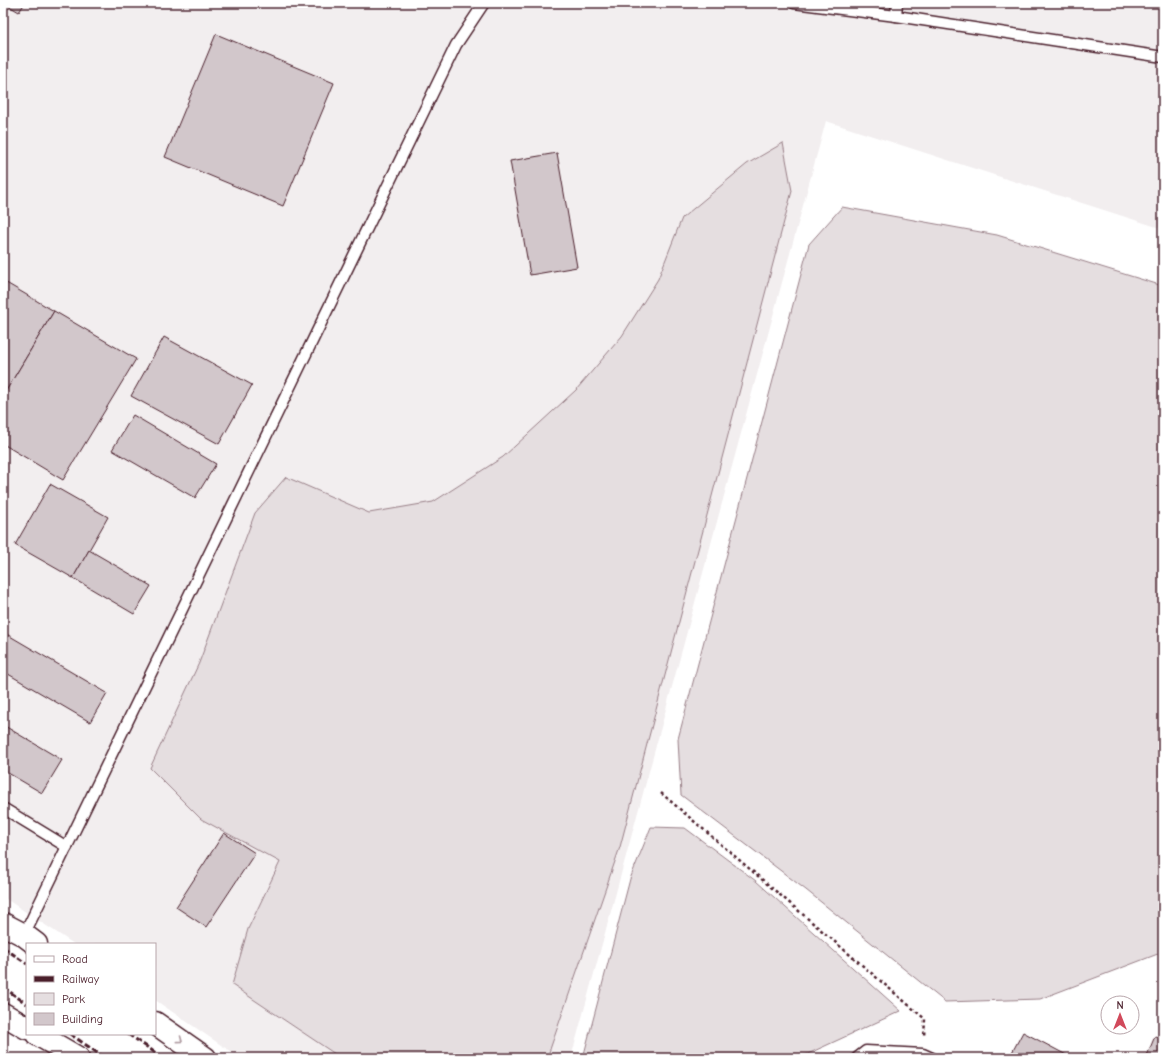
<svg xmlns="http://www.w3.org/2000/svg" width="1166" height="1061" font-family="'Comic Neue',sans-serif">
<style>
.built{fill:#f2eeef}
.green{fill:#e5dee0;stroke:#987e86}
.building{fill:#d2c7cb;stroke:#4a1f2b}
.lines{fill:none;stroke-linecap:round;stroke-linejoin:round}
.lane-casing{stroke:#4a1f2b;stroke-width:13}
.secondary-casing{stroke:#4a1f2b;stroke-width:25}
.highway-casing{stroke:#4a1f2b;stroke-width:25}
.path{stroke:#4a1f2b;stroke-width:2.5;stroke-dasharray:3 3;stroke-linecap:butt}
.lane{stroke:#fff;stroke-width:10}
.secondary{stroke:#fff;stroke-width:22}
.highway{stroke:#fff;stroke-width:22}
.rail{stroke:#4a1f2b;stroke-width:3;stroke-dasharray:6 3;stroke-linecap:butt}
.oneway{stroke:#ae9aa0}
</style>
<rect width="100%" height="100%" fill="#fff"/>
<filter id="ink" filterUnits="userSpaceOnUse"><feTurbulence type="fractalNoise" baseFrequency=".025" numOctaves="2"/><feDisplacementMap in="SourceGraphic" scale="8" xChannelSelector="R" yChannelSelector="G"/><feConvolveMatrix kernelMatrix="1 2 1 2 8 2 1 2 1" color-interpolation-filters="sRGB"/></filter>
<g filter="url(#ink)">
<!-- built -->
<polygon class="built" points="3,3 1163,3 1163,229 826,121 571,1058 240,1058 155,1000 155,944 74,944 3,897"/>
<!-- green -->
<g class="green">
<polygon points="783,143 792,191 620,847 547,1058 341,1058 232,985 248,929 280,862 201,819 150,768 199,663 255,513 286,477 369,513 433,502 503,457 576,390 622,336 658,279 682,218 747,164"/>
<polygon points="842,207 997,235 1163,286 1163,952 1040,999 945,1002 806,890 681,795 678,739 809,244"/>
<polygon points="651,827 685,828 756,881 901,1011 799,1058 583,1058 630,879"/>
</g>
<!-- building -->
<g class="building">
<polygon points="4,3 25,3 19,12"/>
<polygon points="216,34 334,83 283,206 165,157"/>
<polygon points="557,153 577,267 530,275 510,161"/>
<polygon points="3,281 54,311 3,396"/>
<polygon points="54,311 136,359 63,480 3,444 3,396"/>
<polygon points="164,337 252,385 219,444 131,396"/>
<polygon points="133,415 216,464 195,498 112,450"/>
<polygon points="50,484 108,517 73,578 15,545"/>
<polygon points="89,550 151,586 134,614 73,578"/>
<polygon points="3,632 107,693 90,722 3,671"/>
<polygon points="3,725 62,760 42,793 3,770"/>
<polygon points="224,833 255,853 206,927 176,907"/>
<polygon points="1023,1032 1072,1058 1009,1058"/>
<polygon points="1155,1036 1163,1039 1163,1058 1146,1058"/>
</g>
<g class="lines">
<defs>
<g id="lane">
<polyline points="794,3 896,16 1163,57"/>
<polyline points="896,16 897,3"/>
<polyline points="3,808 67,847"/>
<polyline points="24,935 456,45 484,3"/>
<polyline points="857,1058 866,1051 923,1054 932,1058"/>
</g>
<g id="secondary">
<polyline points="3,924 24,935 36,944"/>
<polyline points="155,1023 205,1058"/>
</g>
<g id="highway">
<polyline points="3,1014 27,1028"/>
<polyline points="37,1034 78,1058"/>
</g>
</defs>
<!-- lane casing -->
<use href="#lane" class="lane-casing"/>
<!-- secondary casing -->
<use href="#secondary" class="secondary-casing"/>
<!-- highway casing -->
<use href="#highway" class="highway-casing"/>
<!-- path -->
<polyline class="path" points="661,793 925,1019 924,1037"/>
<!-- lane -->
<use href="#lane" class="lane"/>
<!-- secondary -->
<use href="#secondary" class="secondary"/>
<!-- highway -->
<use href="#highway" class="highway"/>
<!-- rail -->
<g class="rail">
<polyline points="3,947 27,964"/>
<polyline points="3,987 27,1004"/>
<polyline points="70,1034 105,1058"/>
<polyline points="128,1034 163,1058"/>
</g>
</g>
<!-- one-way arrows -->
<defs><path id="oneway-chevron" d="M-2-3.5L2.5 0L-2 3.5" fill="none" stroke-width="1.6" stroke-linecap="round" stroke-linejoin="round"/></defs>
<use class="oneway" href="#oneway-chevron" transform="translate(180 1040) rotate(36)"/>
</g>
<!-- margin -->
<rect width="1166" height="1061" fill="none" stroke="#fff" stroke-width="16"/>
<rect x="8" y="8" width="1150" height="1045" fill="none" stroke="#4a1f2b" stroke-width="1.5" filter="url(#ink)"/>
<!-- legend -->
<rect x="26" y="943" width="130" height="92" fill="#ffffff" stroke="#b7a5aa"/>
<rect x="34" y="956" width="20" height="6" fill="#ffffff" stroke="#b7a5aa"/>
<text x="62" y="963" font-size="12" fill="#4a1f2b">Road</text>
<rect x="34" y="976" width="20" height="6" fill="#4a1f2b" stroke="#b7a5aa"/>
<text x="62" y="983" font-size="12" fill="#4a1f2b">Railway</text>
<rect x="34" y="993" width="20" height="12" fill="#e5dee0" stroke="#b7a5aa"/>
<text x="62" y="1003" font-size="12" fill="#4a1f2b">Park</text>
<rect x="34" y="1013" width="20" height="12" fill="#d2c7cb" stroke="#b7a5aa"/>
<text x="62" y="1023" font-size="12" fill="#4a1f2b">Building</text>
<!-- north arrow -->
<g transform="translate(1120 1015)"><circle r="19" fill="#ffffff" stroke="#b7a5aa"/>
<path d="M0-3L7 15L0 10L-7 15Z" fill="#d1495b"/>
<text y="-6" font-size="11" font-weight="bold" text-anchor="middle" fill="#4a1f2b">N</text>
</g>
</svg>
